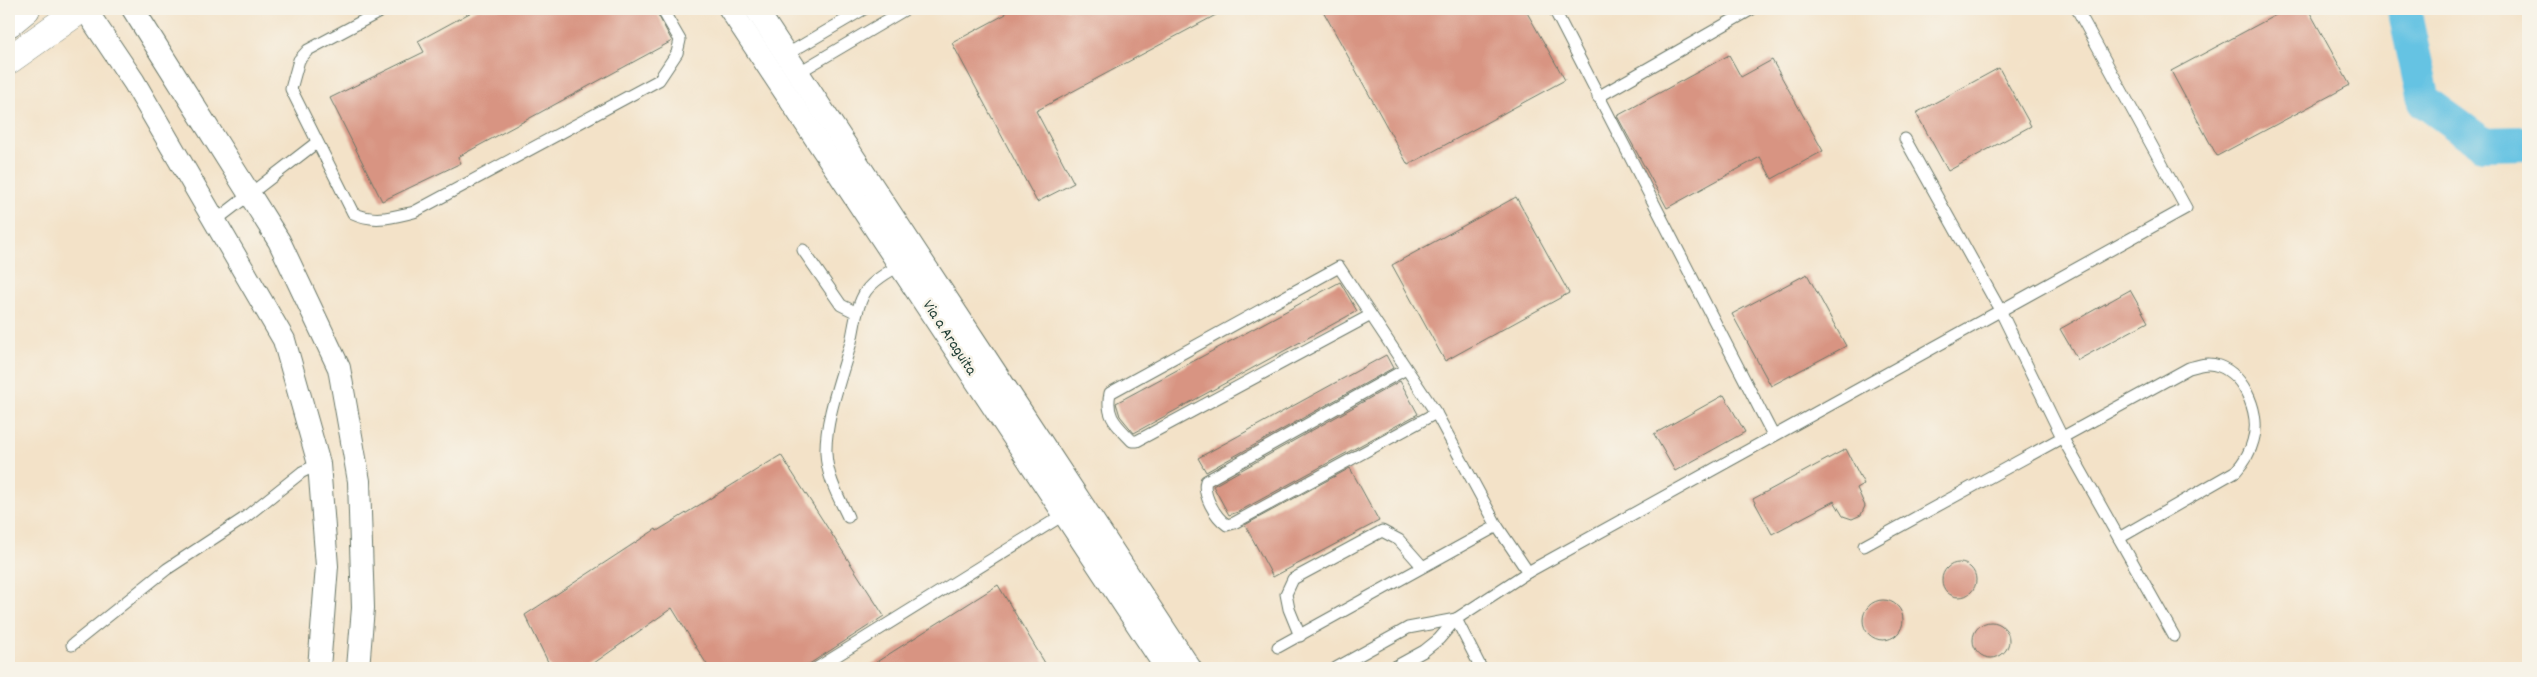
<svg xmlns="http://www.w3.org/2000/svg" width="2537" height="677" font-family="Dekko,sans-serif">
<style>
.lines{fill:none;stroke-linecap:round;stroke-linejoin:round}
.river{stroke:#65c3e3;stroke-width:34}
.building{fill:#d89482}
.service-casing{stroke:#697768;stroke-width:13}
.minor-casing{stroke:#697768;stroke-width:24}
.secondary-casing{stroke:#697768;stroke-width:29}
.service{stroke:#fff;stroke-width:11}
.minor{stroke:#fff;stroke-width:22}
.secondary{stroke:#fff;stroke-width:28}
.labels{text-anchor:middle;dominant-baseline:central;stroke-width:5;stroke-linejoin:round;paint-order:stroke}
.street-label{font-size:16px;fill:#1f3d34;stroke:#f7f3e8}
</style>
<rect width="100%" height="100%" fill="#f7f3e8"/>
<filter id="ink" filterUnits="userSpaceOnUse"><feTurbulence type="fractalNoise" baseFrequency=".02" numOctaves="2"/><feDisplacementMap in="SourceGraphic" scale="10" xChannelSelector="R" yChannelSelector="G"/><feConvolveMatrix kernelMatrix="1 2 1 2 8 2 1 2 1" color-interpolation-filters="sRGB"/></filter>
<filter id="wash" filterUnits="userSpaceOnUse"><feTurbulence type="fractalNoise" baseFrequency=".0096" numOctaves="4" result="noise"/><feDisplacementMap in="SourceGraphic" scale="20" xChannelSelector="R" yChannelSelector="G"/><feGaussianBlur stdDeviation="1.12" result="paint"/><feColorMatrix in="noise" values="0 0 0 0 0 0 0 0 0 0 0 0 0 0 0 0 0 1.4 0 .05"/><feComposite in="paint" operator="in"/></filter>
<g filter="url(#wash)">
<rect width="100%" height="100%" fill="#f3e2c8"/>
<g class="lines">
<!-- river -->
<polyline class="river" points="2404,9 2424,101 2483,144 2528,143"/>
</g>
<g id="blocks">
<!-- building -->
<g class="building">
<polygon points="477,9 655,9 672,41 458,157 461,163 382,201 330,98 424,52 418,41"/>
<polygon points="1003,9 1227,9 1036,111 1074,183 1037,202 952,43 1006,14"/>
<polygon points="1322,9 1525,9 1565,80 1408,165"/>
<polygon points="2287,9 2308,9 2350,85 2217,156 2171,71"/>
<polygon points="1729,55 1741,77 1772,60 1823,151 1772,179 1760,157 1667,208 1617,116"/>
<polygon points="1999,68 2031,126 1948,171 1916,113"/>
<polygon points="1516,197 1569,293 1445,361 1392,265"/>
<polygon points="1807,274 1846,346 1771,386 1732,314"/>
<polygon points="1340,282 1357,311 1134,433 1120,416 1116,403"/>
<polygon points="2130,290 2148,322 2078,360 2060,329"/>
<polygon points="1386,355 1393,368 1206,472 1198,458"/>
<polygon points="1400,381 1418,414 1238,512 1229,515 1213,486"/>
<polygon points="1724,395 1745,432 1675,471 1654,434"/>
<polygon points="1846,449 1864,484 1857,488 1865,506 1861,515 1852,519 1843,516 1834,501 1772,534 1753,499"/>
<polygon points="781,455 884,616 803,668 709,668 672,608 587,668 551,668 525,615 656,529 657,531"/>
<polygon points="1350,468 1379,521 1273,577 1245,525"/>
<circle cx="1959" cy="580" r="17"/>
<polygon points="998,585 1048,668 867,668"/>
<circle cx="1883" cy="620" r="20"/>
<circle cx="1991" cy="640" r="18"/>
</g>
</g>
</g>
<g filter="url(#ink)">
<use href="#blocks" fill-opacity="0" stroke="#697768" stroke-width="1"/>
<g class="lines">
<defs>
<g id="service">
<path d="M385 9 308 50 299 60 291 89 353 213C374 223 392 217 414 212L659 80 677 53 680 40 662 9"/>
<polyline points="1554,9 1773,435"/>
<polyline points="784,56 864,9"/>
<polyline points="796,74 906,9"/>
<polyline points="1598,97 1752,9"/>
<polyline points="1905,139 2000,310 2062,437 2174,636"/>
<polyline points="215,221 316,143"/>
<polyline points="803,250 841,305 857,313"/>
<path d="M1371 315 1137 441H1132C1117 425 1105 417 1110 393L1339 267 1436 413 1497 526 1528 572"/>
<path d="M1406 369 1206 481C1202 494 1215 517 1227 525L1234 523 1436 413"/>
<path d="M848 517C838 496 827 477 826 453 825 418 842 376 851 342 855 325 856 306 866 291 874 280 891 270 903 264"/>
<path d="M1864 546 2189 368C2200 365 2208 362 2219 366 2246 376 2261 416 2253 441 2250 453 2244 462 2236 471L2119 538"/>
<polyline points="1456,619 1481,668"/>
<polyline points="1300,636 1289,609 1286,594 1293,579 1382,531 1399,540 1422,566"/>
<polyline points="72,645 167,569 243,519 302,472 319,464"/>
<polyline points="1278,647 1497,526"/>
<polyline points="817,668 1068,512"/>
<polyline points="1336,668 1408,628 1456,619"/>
<polyline points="1393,668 1424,651 1439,639 1456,619 1528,572 2186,208 2077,9"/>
</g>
<g id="minor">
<polyline points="85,9 134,82 284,340 319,464 327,566 319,668"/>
<polyline points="133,9 279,241 339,368 359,481 363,608 358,668"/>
<polyline points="730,9 1166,668"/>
<polyline points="756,9 1190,668"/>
</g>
<g id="secondary">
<polyline points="9,23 26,9"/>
<polyline points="9,60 81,9"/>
</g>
</defs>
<!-- service casing -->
<use href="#service" class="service-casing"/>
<!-- minor casing -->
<use href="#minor" class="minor-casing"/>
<!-- secondary casing -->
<use href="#secondary" class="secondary-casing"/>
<!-- service -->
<use href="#service" class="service"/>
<!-- minor -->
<use href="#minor" class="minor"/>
<!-- secondary -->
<use href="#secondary" class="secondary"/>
</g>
</g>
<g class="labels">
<!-- street labels -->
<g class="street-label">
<text transform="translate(949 338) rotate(57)">Via a Araguita</text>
</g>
</g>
<!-- margin -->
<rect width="2537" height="677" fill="none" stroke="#f7f3e8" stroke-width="30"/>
</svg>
